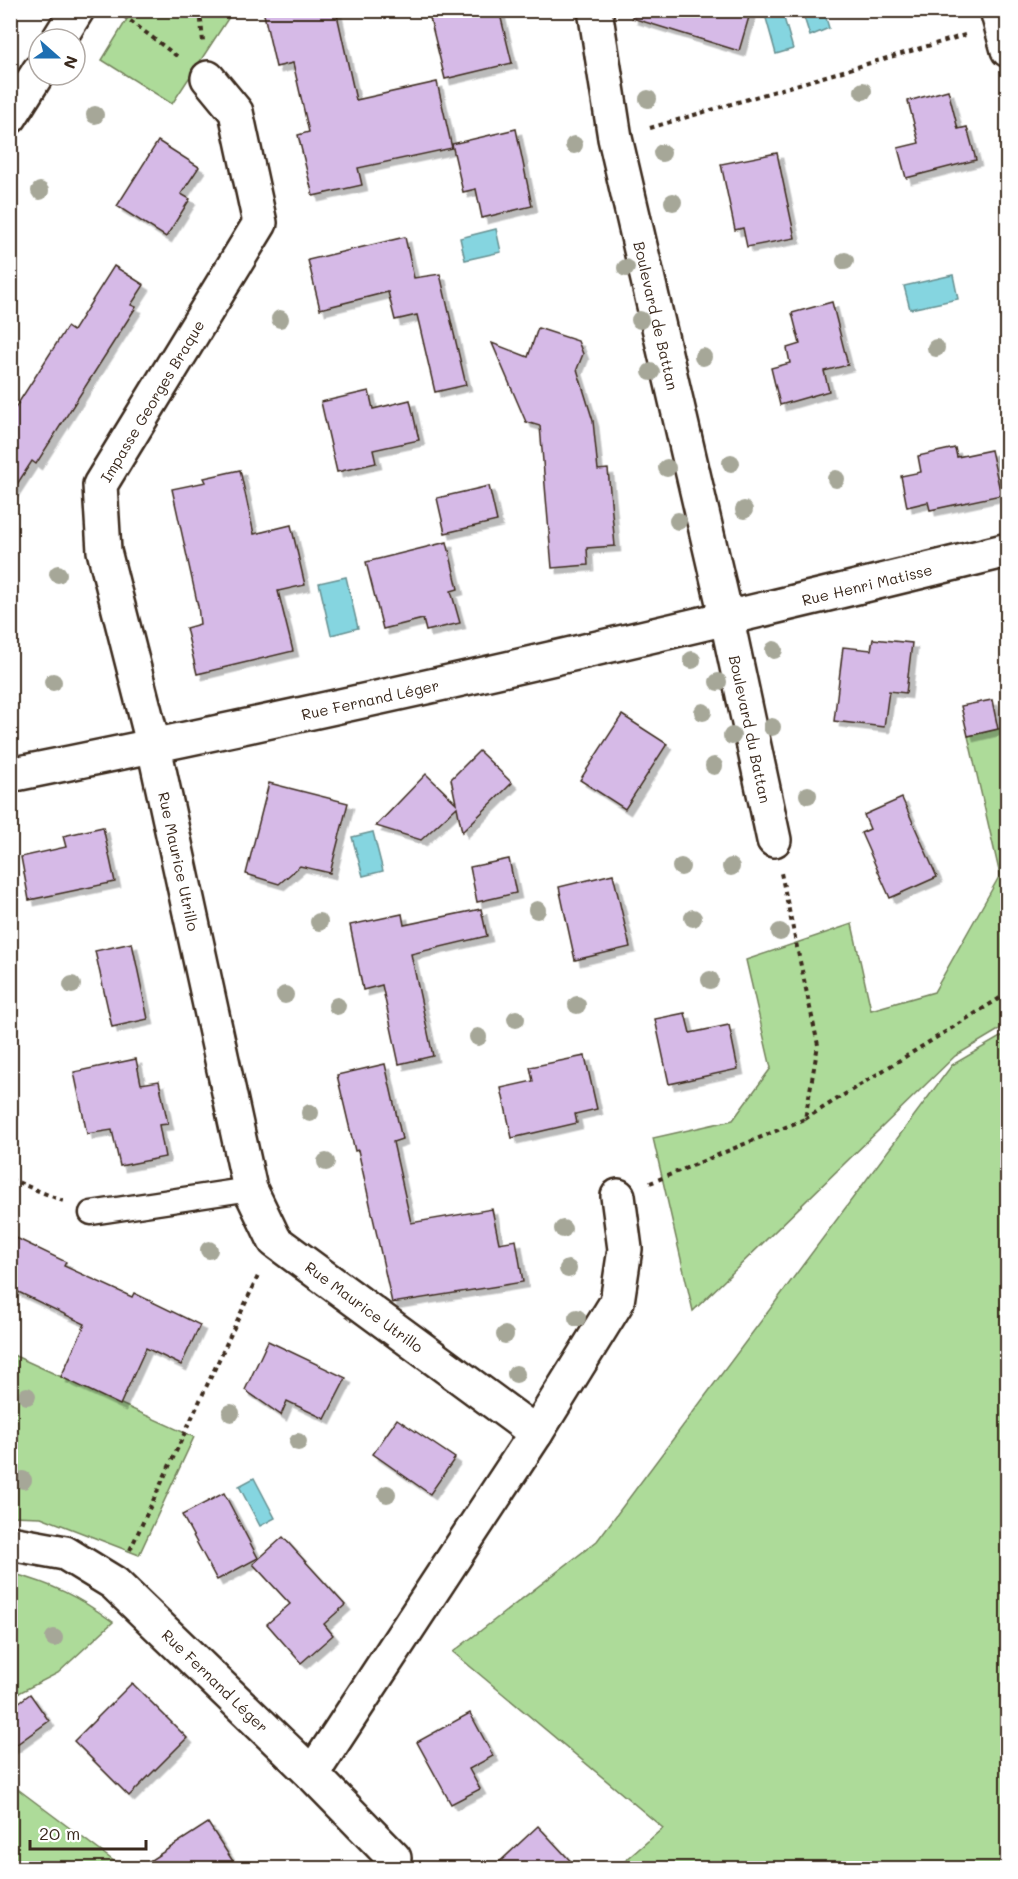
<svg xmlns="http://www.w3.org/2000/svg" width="1018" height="1879" font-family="Mali,sans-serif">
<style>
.green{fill:#addb99;stroke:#74825c;stroke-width:1.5}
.water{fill:#85d5e0;stroke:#679192;stroke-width:1.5}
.building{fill:#d6bae7;stroke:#3b2a1e;stroke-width:1.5;filter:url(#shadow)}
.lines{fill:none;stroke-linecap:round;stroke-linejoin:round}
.service-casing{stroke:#3b2a1e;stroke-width:27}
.minor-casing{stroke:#3b2a1e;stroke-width:38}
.secondary-casing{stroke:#3b2a1e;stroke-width:38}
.path{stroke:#3b2a1e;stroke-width:4;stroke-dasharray:4.5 4.5;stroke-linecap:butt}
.service{stroke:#fff;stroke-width:22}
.minor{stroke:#fff;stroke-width:33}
.secondary{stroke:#fff;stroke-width:33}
.tree{fill:#a6a798}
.labels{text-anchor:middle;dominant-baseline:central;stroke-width:5;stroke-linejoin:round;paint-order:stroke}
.street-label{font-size:15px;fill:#3b2a1e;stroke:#fff}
</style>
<defs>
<filter id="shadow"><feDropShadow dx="5.5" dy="5.5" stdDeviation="0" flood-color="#0004"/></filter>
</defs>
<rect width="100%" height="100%" fill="#fff"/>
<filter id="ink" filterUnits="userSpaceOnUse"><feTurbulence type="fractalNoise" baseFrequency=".0167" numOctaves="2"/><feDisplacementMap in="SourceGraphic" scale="12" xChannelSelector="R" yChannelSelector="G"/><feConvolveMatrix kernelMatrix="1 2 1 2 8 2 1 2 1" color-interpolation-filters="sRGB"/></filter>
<g filter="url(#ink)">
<!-- green -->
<g class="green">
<polygon points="132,11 233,11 172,104 102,60"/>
<polygon points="1007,727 1007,1025 955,1056 693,1311 653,1138 733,1120 771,1068 746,960 852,924 871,1010 934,992 1000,875 968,736"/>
<polygon points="1007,1033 1007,1858 1004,1858 997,1868 617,1868 663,1828 453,1652 597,1541 952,1065"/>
<polygon points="11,1354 194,1437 139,1555 41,1517 11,1516"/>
<path d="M11 1573C52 1584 78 1596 113 1622L58 1673 11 1697Z"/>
<polygon points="11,1784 123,1868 11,1868"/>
</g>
<!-- water -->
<g class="water">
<polygon points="764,11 782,11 793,49 776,54"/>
<polygon points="802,11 824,11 829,28 810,36"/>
<polygon points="496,229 501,252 465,260 460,238"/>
<polygon points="953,275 958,299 910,309 904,286"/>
<polygon points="346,577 358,628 331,635 319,583"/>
<polygon points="373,832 383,871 363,876 352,837"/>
<polygon points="254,1478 275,1518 260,1526 239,1486"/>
</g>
<!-- building -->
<g class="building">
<polygon points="263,10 336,10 356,100 437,82 452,148 358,168 362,185 313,196 298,135 309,132 293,63 276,67"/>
<polygon points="428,10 499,10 512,63 445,79"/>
<polygon points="633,10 751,10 739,51 632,18"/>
<polygon points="948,90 958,129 967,127 976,160 906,178 898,148 919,143 908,101"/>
<polygon points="516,129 532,206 482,218 476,189 463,192 452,144"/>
<polygon points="158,141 199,167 181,194 190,199 166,237 117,206"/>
<polygon points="777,153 795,238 747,247 743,228 735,230 721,164"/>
<polygon points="405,237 414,278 440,274 466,385 435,392 417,315 395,320 388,292 320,309 308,260"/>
<polygon points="114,266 144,285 131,305 136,307 36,464 32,461 10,495 10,416 67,327 73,331"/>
<polygon points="832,302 848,365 824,371 829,391 780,405 771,368 790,363 787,348 800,344 792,313"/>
<polygon points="538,328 578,341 583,354 577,369 593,421 598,470 608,469 615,546 587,548 588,565 552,568 540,426 526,422 492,343 528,357"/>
<polygon points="369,391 373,409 410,400 419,440 373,450 376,463 337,472 321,402"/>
<polygon points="955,448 957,457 991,450 1001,495 930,510 928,502 907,507 901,476 921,472 918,456"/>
<polygon points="240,470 254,534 291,525 305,585 278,591 293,651 197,674 186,628 200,624 198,606 172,489 206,482 204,478"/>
<polygon points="489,486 497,521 445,533 437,498"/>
<polygon points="447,542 458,589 451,591 460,623 426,631 423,619 383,629 366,562"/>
<polygon points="873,639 912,643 906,693 889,691 884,727 834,721 843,647 871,650"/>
<polygon points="992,700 998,729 968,736 961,706"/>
<polygon points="622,715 667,744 625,809 580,780"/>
<polygon points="479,751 512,783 462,832 457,807 421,840 376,826 426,774 456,803 451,779"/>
<polygon points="269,783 348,803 330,873 300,866 279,884 246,874"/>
<polygon points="902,798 937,877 890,898 861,833 870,829 864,815"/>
<polygon points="103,827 115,882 29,900 21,857 66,847 63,836"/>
<polygon points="509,859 516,893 477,902 470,867"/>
<polygon points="613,874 630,947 575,960 559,887"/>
<polygon points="481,909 487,936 411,954 433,1056 399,1064 382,985 363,990 350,925 402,914 404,925"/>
<polygon points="132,943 148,1019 112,1027 95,951"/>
<polygon points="685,1013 690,1033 729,1025 738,1069 669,1084 655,1019"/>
<polygon points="585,1056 597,1109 575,1114 577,1123 512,1138 501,1088 533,1081 530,1067"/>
<polygon points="136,1059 141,1084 159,1081 168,1124 159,1125 165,1157 120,1166 112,1130 87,1134 74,1072"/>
<polygon points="385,1064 402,1139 393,1142 411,1223 492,1209 499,1243 516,1240 523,1282 392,1303 358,1150 355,1151 337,1075"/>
<polygon points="10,1235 66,1262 64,1266 132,1297 134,1293 200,1325 181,1365 146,1348 120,1405 61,1377 85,1324 10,1288"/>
<polygon points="268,1341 346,1378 325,1419 287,1401 281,1415 245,1390"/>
<polygon points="397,1419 455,1458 430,1494 373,1454"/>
<polygon points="224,1493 258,1558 217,1580 182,1515"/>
<polygon points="283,1537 345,1605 324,1624 333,1635 301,1663 267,1624 290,1604 253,1564"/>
<polygon points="132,1683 187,1738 129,1796 74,1741"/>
<polygon points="30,1694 49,1721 10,1749 10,1709"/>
<polygon points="470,1713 493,1756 469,1769 480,1789 451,1804 417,1742"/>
<polygon points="208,1823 238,1869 137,1869"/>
<polygon points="538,1826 578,1869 492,1869"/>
</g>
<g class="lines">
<defs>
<polyline id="service" points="91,1213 250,1189"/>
<g id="minor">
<path id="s1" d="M595 10 615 138 727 620 774 840"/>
<polyline points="997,10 1008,50"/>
<path id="s2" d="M208 78 236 112 260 223 100 485 104 551 154 747 250 1189 275 1241 536 1433 312 1774"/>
<path id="s3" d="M10 775C345 708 677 632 1008 550"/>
<polyline points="536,1433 617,1302 625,1249 618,1196"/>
<path id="s4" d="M10 1543 65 1553 114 1583 312 1774 394 1858"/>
</g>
<g id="secondary">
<polyline points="59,39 77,10"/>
<polyline points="10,117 39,71"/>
</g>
</defs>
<!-- service casing -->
<use href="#service" class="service-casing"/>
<!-- minor casing -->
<use href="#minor" class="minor-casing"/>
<!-- secondary casing -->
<use href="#secondary" class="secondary-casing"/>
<!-- path -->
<g class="path">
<polyline points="116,10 178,57"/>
<polyline points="200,10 203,42"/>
<polyline points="650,128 965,35"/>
<polyline points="805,1119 1008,993"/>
<polyline points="10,1179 63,1201"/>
<polyline points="650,1183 805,1119 818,1045 781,873"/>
<polyline points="130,1550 259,1274"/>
</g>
<!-- service -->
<use href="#service" class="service"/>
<!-- minor -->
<use href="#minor" class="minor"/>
<!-- secondary -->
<use href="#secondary" class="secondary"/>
</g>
<!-- trees -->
<g class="tree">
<circle cx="863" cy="91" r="9"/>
<circle cx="648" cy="99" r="9"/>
<circle cx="95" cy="115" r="9"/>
<circle cx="574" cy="145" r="9"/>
<circle cx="662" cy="153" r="9"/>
<circle cx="40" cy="191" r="9"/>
<circle cx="673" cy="202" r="9"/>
<circle cx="845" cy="261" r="9"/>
<circle cx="626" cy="268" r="9"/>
<circle cx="280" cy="319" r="9"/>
<circle cx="640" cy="320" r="9"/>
<circle cx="936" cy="348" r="9"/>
<circle cx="703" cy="357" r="9"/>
<circle cx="651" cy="372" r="9"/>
<circle cx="731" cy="463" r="9"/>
<circle cx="667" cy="468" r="9"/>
<circle cx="836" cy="479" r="9"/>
<circle cx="744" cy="510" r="9"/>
<circle cx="678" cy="521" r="9"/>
<circle cx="58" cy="574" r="9"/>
<circle cx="774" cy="650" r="9"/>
<circle cx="692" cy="660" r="9"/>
<circle cx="53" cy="682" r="9"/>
<circle cx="718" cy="682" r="9"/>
<circle cx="703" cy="712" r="9"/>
<circle cx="772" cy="727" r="9"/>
<circle cx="732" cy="736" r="9"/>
<circle cx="714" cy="766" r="9"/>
<circle cx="808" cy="795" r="9"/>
<circle cx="681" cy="867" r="9"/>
<circle cx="731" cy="867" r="9"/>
<circle cx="537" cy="910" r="9"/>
<circle cx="693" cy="918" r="9"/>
<circle cx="319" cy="922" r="9"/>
<circle cx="780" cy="932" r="9"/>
<circle cx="710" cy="980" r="9"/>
<circle cx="72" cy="985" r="9"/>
<circle cx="285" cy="995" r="9"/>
<circle cx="577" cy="1005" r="9"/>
<circle cx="337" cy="1006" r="9"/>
<circle cx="516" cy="1019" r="9"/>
<circle cx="478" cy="1037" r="9"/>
<circle cx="310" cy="1113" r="9"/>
<circle cx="326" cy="1162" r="9"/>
<circle cx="563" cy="1229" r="9"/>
<circle cx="209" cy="1250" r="9"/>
<circle cx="568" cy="1269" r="9"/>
<circle cx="577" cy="1318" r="9"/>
<circle cx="505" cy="1335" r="9"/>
<circle cx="516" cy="1374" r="9"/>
<circle cx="27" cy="1396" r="9"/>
<circle cx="231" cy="1413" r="9"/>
<circle cx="298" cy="1442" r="9"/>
<circle cx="23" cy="1480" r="9"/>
<circle cx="387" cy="1494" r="9"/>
<circle cx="54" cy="1638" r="9"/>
</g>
</g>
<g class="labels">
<!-- street labels -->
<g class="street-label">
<text stroke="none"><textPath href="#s1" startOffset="312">Boulevard de Battan</textPath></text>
<text transform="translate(152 401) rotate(-59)">Impasse Georges Braque</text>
<text stroke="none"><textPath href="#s3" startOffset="878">Rue Henri Matisse</textPath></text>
<text stroke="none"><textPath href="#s3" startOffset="368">Rue Fernand Léger</textPath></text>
<text stroke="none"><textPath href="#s1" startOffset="736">Boulevard du Battan</textPath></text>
<text stroke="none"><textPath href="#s2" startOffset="850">Rue Maurice Utrillo</textPath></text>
<text stroke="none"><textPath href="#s2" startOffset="1354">Rue Maurice Utrillo</textPath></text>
<text stroke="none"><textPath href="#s4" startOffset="254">Rue Fernand Léger</textPath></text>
</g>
</g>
<!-- margin -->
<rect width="1018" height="1879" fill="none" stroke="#fff" stroke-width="36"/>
<rect x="18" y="18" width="982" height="1843" fill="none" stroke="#3b2a1e" stroke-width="2" filter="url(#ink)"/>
<!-- north arrow -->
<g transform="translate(57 57) rotate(111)"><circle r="28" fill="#ffffff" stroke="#b1aaa5" stroke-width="1.5"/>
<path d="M0-4.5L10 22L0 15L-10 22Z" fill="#1f6fb2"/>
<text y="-9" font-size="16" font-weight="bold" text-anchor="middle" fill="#3b2a1e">N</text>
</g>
<!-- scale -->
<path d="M30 1840v9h116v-9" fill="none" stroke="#3b2a1e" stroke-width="3"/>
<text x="39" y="1840" font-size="18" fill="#3b2a1e" stroke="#ffffff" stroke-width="4.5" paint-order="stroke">20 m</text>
</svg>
